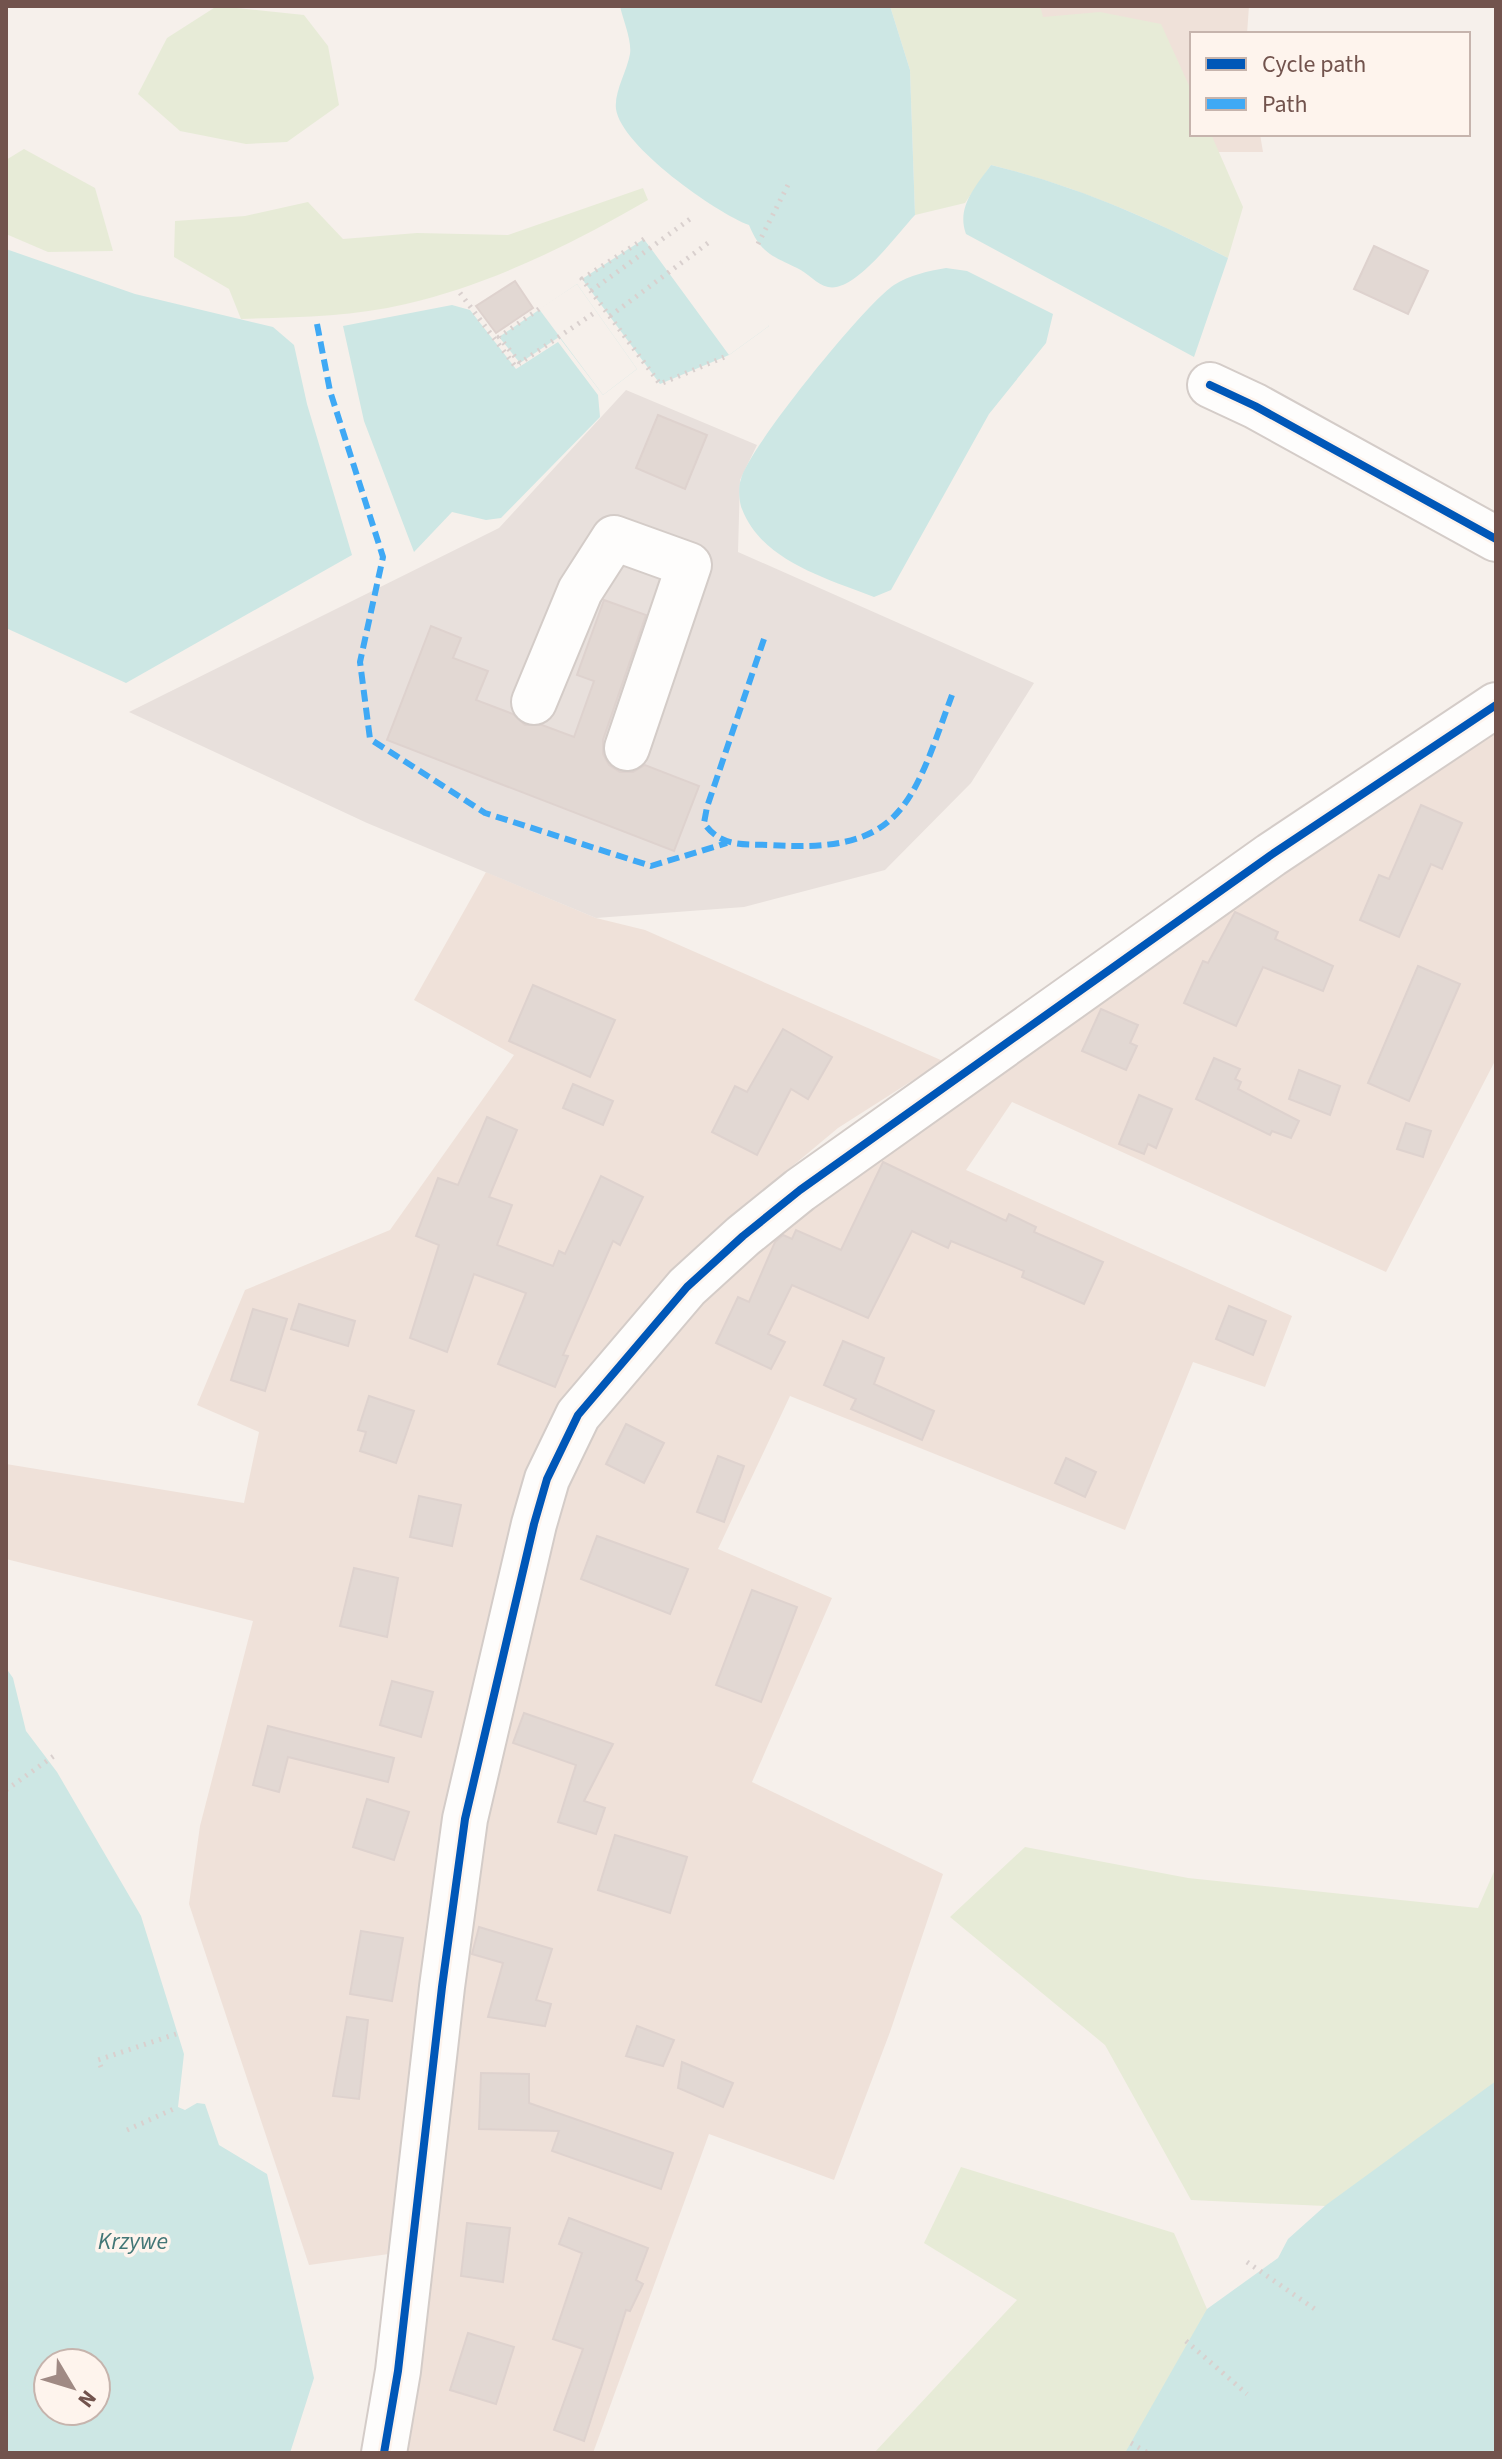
<svg xmlns="http://www.w3.org/2000/svg" width="1502" height="2459" font-family="'Source Sans 3',sans-serif">
<style>
.residential{fill:#efe1d9}
.industrial{fill:#e8e0dc}
.green{fill:#e7ebd7}
.water{fill:#cde7e4;fill-rule:evenodd}
.pier{fill:#f6f0eb}
.building{fill:#e2d8d3;stroke:#ded2ce;stroke-width:2}
.lines{fill:none;stroke-linecap:round;stroke-linejoin:round}
.minor-casing{stroke:#d4ccc8;stroke-width:48}
.path{stroke:#d9d0ce;stroke-width:5;stroke-dasharray:2 6;stroke-linecap:butt}
.minor{stroke:#fefdfc;stroke-width:44}
.quiet{stroke:#3fa9f5;stroke-width:6;stroke-dasharray:12 6;stroke-linecap:butt}
.cycleway-casing{stroke:#fef4ed;stroke-width:13}
.cycleway{stroke:#0057b8;stroke-width:8}
.labels{text-anchor:middle;dominant-baseline:central;stroke-width:7;stroke-linejoin:round;paint-order:stroke}
.water-label{font-size:24px;font-style:italic;fill:#427676;stroke:#fef4ed}
</style>
<rect width="100%" height="100%" fill="#f6f0eb"/>
<!-- residential -->
<g class="residential">
<polygon points="960,6 1249,6 1247,34 1192,34 1192,134 1260,134 1263,152 1174,152"/>
<polygon points="1496,724 1496,1059 1386,1272 1012,1102 966,1170 1292,1316 1265,1387 1193,1362 1125,1530 790,1396 718,1549 832,1598 752,1782 943,1874 890,2032 834,2180 709,2134 593,2453 398,2453 468,1915 508,1703 548,1532 596,1416 697,1302 798,1210"/>
<polygon points="486,872 596,918 645,930 943,1061 838,1128 699,1244 592,1369 542,1443 396,2253 309,2265 189,1904 200,1826 253,1621 6,1559 6,1464 244,1503 259,1432 197,1405 245,1290 390,1230 514,1055 414,1000"/>
</g>
<!-- industrial -->
<polygon class="industrial" points="626,390 757,445 740,480 738,552 1034,683 971,783 885,870 744,907 596,918 367,823 129,712 499,528"/>
<!-- green -->
<g class="green">
<polygon points="217,6 304,15 328,46 339,105 287,142 246,144 180,131 138,94 167,38"/>
<path d="M890 6H1040L1043 17 1100 12 1161 24 1192 92V134H1211L1243 207 1228 258C1151 219 1076 186 991 165L965 203 915 215 910 70Z"/>
<polygon points="24,149 95,188 113,251 48,252 6,234 6,160"/>
<path d="M643 188 648 200C572 244 492 284 406 304 352 317 296 317 241 319L229 289 174 257 175 221 245 216 308 202 343 239 417 233 508 235Z"/>
<polygon points="1025,1847 1188,1878 1478,1908 1496,1867 1496,2183 1325,2206 1191,2200 1105,2045 950,1917"/>
<polygon points="961,2167 1174,2233 1207,2309 1206,2453 874,2453 1017,2300 924,2243"/>
</g>
<!-- water -->
<g class="water">
<path d="M620 6H890L910 70 915 215C897 234 855 293 828 287 817 285 807 272 797 268 770 255 761 253 749 225 716 213 621 146 616 109 614 92 627 71 630 54 632 40 623 20 620 6Z"/>
<path d="M991 165C1077 186 1149 218 1228 258L1194 357 966 234C956 207 976 186 991 165Z"/>
<polygon points="644,239 650,247 769,326 729,355 660,384 582,279"/>
<polygon points="6,249 135,294 273,327 294,345 307,404 352,555 126,683 6,628"/>
<path d="M946 268 967 271 1053 314 1046 343 989 414 891 590 874 597C826 578 762 561 742 509 739 502 738 487 741 479 749 447 866 303 894 285 910 275 928 271 946 268Z"/>
<polygon points="577,284 637,369 603,395 559,337 520,363 499,337"/>
<polygon points="452,305 470,310 516,369 558,342 598,395 600,417 501,518 486,520 452,512 414,552 364,421 343,326"/>
<path d="M6 1668 13 1678 26 1731 57 1772 141 1916 184 2054 178 2107 185 2110 197 2103 205 2104 219 2145 267 2174 314 2378 290 2453H6ZM48 2363H96V2411H48Z"/>
<polygon points="1496,2081 1496,2453 1125,2453 1207,2309 1278,2258 1288,2239 1326,2205"/>
</g>
<!-- pier -->
<g class="pier">
<polygon points="688,216 769,326 729,355 644,239 647,237 651,242"/>
<polygon points="577,284 637,369 603,395 539,309"/>
</g>
<!-- building -->
<g class="building">
<polygon points="1374,246 1428,271 1408,314 1354,289"/>
<polygon points="515,281 533,308 496,333 476,306"/>
<polygon points="658,415 707,435 685,489 636,468"/>
<polygon points="604,600 646,615 603,740 603,754 609,765 620,772 633,772 645,765 699,786 674,851 387,740 431,626 461,638 453,658 488,671 476,700 513,714 525,725 542,725 574,737 594,681 577,675"/>
<polygon points="1421,805 1462,823 1442,869 1431,864 1399,937 1360,920 1379,875 1389,879"/>
<polygon points="1235,912 1278,932 1275,939 1333,966 1323,991 1263,967 1236,1026 1184,1003 1203,961 1208,963"/>
<polygon points="1418,966 1460,984 1409,1101 1368,1083"/>
<polygon points="533,985 615,1020 590,1077 509,1041"/>
<polygon points="1101,1009 1138,1025 1130,1043 1137,1046 1126,1070 1082,1051"/>
<polygon points="783,1029 832,1057 808,1099 791,1089 757,1155 712,1132 735,1086 747,1092"/>
<polygon points="1214,1058 1240,1069 1235,1079 1241,1082 1238,1089 1299,1121 1291,1138 1272,1131 1270,1135 1196,1099"/>
<polygon points="1299,1070 1340,1086 1330,1115 1289,1099"/>
<polygon points="573,1084 613,1101 603,1125 563,1108"/>
<polygon points="1139,1095 1172,1109 1156,1148 1148,1144 1144,1154 1119,1144"/>
<polygon points="487,1117 517,1130 489,1197 512,1205 497,1245 553,1266 559,1251 565,1254 601,1176 643,1197 620,1245 613,1241 563,1355 568,1356 555,1387 498,1364 526,1293 474,1274 447,1352 410,1338 439,1245 416,1236 438,1178 458,1185"/>
<polygon points="1406,1123 1431,1131 1423,1157 1397,1149"/>
<polygon points="883,1162 1006,1221 1009,1214 1036,1227 1034,1232 1103,1262 1084,1304 1022,1277 1024,1271 951,1241 948,1248 912,1231 868,1318 792,1285 768,1334 785,1342 771,1369 716,1343 738,1297 749,1302 775,1242 783,1235 792,1239 796,1230 841,1250"/>
<polygon points="299,1304 355,1321 348,1346 291,1329"/>
<polygon points="1229,1306 1266,1321 1253,1355 1216,1339"/>
<polygon points="253,1309 287,1319 265,1391 231,1380"/>
<polygon points="843,1341 884,1358 874,1384 934,1411 922,1440 851,1409 856,1399 824,1385"/>
<polygon points="369,1396 414,1411 396,1463 360,1451 366,1432 358,1430"/>
<polygon points="626,1424 664,1443 644,1483 606,1464"/>
<polygon points="718,1456 744,1466 724,1522 697,1512"/>
<polygon points="1066,1458 1096,1472 1085,1497 1055,1483"/>
<polygon points="419,1496 461,1505 452,1546 410,1537"/>
<polygon points="597,1536 688,1569 670,1614 581,1579"/>
<polygon points="354,1568 398,1578 387,1637 340,1626"/>
<polygon points="752,1590 797,1607 761,1702 716,1685"/>
<polygon points="392,1681 433,1692 421,1737 380,1725"/>
<polygon points="524,1713 613,1744 584,1801 605,1808 596,1834 558,1822 576,1765 513,1743"/>
<polygon points="268,1726 394,1758 388,1782 288,1757 279,1792 253,1785"/>
<polygon points="367,1799 409,1812 394,1860 353,1847"/>
<polygon points="615,1835 687,1857 670,1913 598,1890"/>
<polygon points="479,1927 552,1949 536,2000 551,2004 545,2026 488,2017 503,1963 472,1954"/>
<polygon points="361,1931 403,1938 392,2001 350,1994"/>
<polygon points="347,2017 368,2020 359,2099 333,2096"/>
<polygon points="637,2026 674,2040 663,2066 626,2056"/>
<polygon points="682,2062 733,2083 723,2107 678,2088"/>
<polygon points="481,2073 529,2074 529,2103 673,2153 661,2189 552,2151 559,2131 479,2129"/>
<polygon points="569,2218 648,2248 636,2280 643,2284 630,2311 626,2310 584,2441 554,2430 583,2349 553,2339 582,2253 559,2244"/>
<polygon points="467,2223 510,2228 503,2282 461,2276"/>
<polygon points="468,2333 514,2347 496,2404 450,2390"/>
</g>
<g class="lines">
<defs>
<g id="minor">
<polyline points="1210,385 1255,406 1496,539"/>
<polyline points="534,702 580,591 614,538 689,565 627,748"/>
<polyline points="384,2453 398,2371 442,1987 465,1819 534,1524 547,1479 578,1415 687,1287 743,1236 800,1190 1271,855 1496,705"/>
</g>
</defs>
<!-- minor casing -->
<use href="#minor" class="minor-casing"/>
<!-- path -->
<g class="path">
<polyline points="644,239 582,279 660,384 729,355"/>
<polyline points="758,244 790,181"/>
<polyline points="591,291 690,219"/>
<polyline points="460,293 515,366 520,363"/>
<polyline points="539,309 499,337 520,363 597,311"/>
<polyline points="610,316 708,243"/>
<polyline points="6,1790 58,1753"/>
<polyline points="101,2067 98,2060 176,2034"/>
<polyline points="127,2130 178,2107"/>
<polyline points="1247,2262 1319,2312"/>
<polyline points="1186,2341 1247,2394"/>
<polyline points="1131,2443 1148,2453"/>
</g>
<!-- minor -->
<use href="#minor" class="minor"/>
<!-- quiet -->
<g class="quiet">
<polyline points="317,324 330,391 383,557 360,662 370,739 485,813 651,866 727,843"/>
<path d="M764 639 707 807 704 823C720 847 743 844 769 845 902 854 911 807 952 695"/>
</g>
<defs>
<g id="cycleway">
<polyline points="1210,385 1255,406 1496,539"/>
<polyline points="384,2453 398,2371 442,1987 465,1819 534,1524 547,1479 578,1415 687,1287 743,1236 800,1190 1271,855 1496,705"/>
</g>
</defs>
<!-- cycleway casing -->
<use href="#cycleway" class="cycleway-casing"/>
<!-- cycleway -->
<use href="#cycleway" class="cycleway"/>
</g>
<g class="labels">
<!-- water labels -->
<g class="water-label">
<text x="133" y="2241">Krzywe</text>
</g>
</g>
<!-- border -->
<rect width="1502" height="2459" fill="none" stroke="#72534d" stroke-width="16"/>
<!-- legend -->
<rect x="1190" y="32" width="280" height="104" fill="#fef4ed" stroke="#c6b4ad" stroke-width="2"/>
<rect x="1206" y="58" width="40" height="12" fill="#0057b8" stroke="#c6b4ad" stroke-width="2"/>
<text x="1262" y="72" font-size="24" fill="#72534d">Cycle path</text>
<rect x="1206" y="98" width="40" height="12" fill="#3fa9f5" stroke="#c6b4ad" stroke-width="2"/>
<text x="1262" y="112" font-size="24" fill="#72534d">Path</text>
<!-- north arrow -->
<g transform="translate(72 2387) rotate(128)"><circle r="38" fill="#fef4ed" stroke="#c6b4ad" stroke-width="2"/>
<path d="M0-6L14 30L0 20L-14 30Z" fill="#a08a84"/>
<text y="-12" font-size="22" font-weight="bold" text-anchor="middle" fill="#72534d">N</text>
</g>
</svg>
